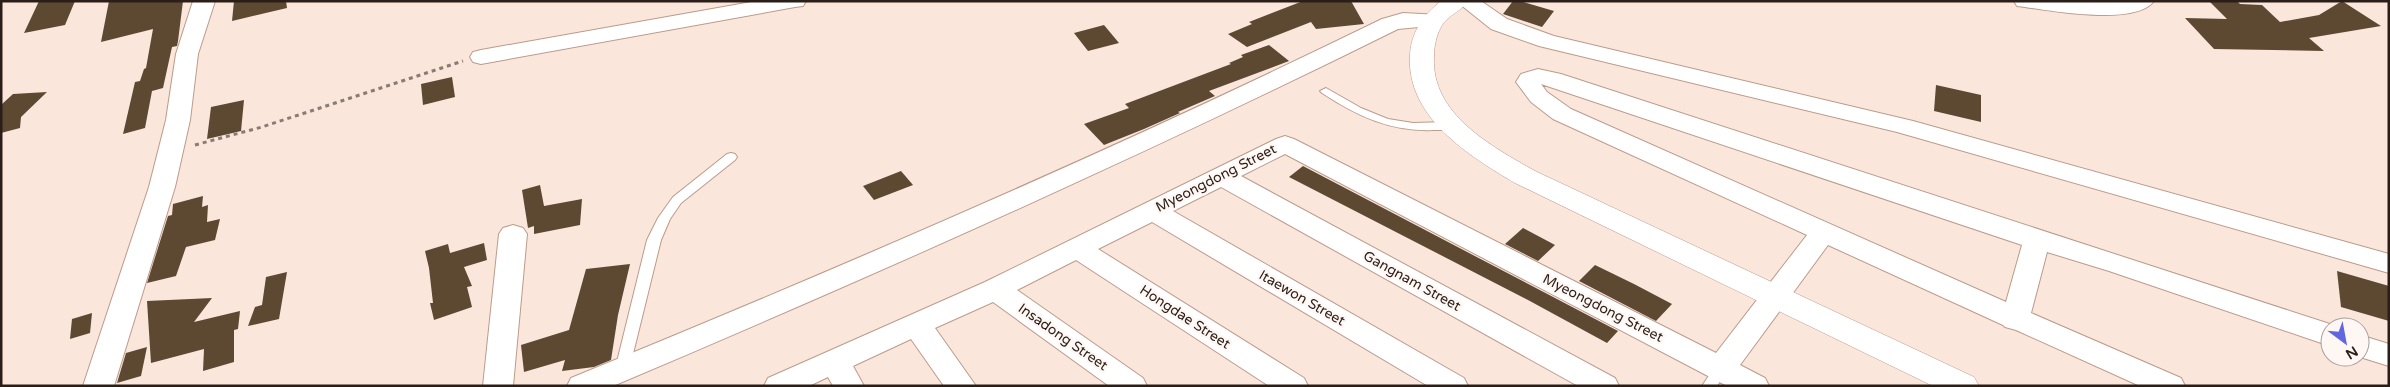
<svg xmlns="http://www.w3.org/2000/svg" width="2390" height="387" font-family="'Varela Round',sans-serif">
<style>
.building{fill:#5d4832}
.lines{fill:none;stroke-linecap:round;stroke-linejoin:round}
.service-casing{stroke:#bb9b8a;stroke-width:2}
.minor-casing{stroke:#bb9b8a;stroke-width:2}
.tertiary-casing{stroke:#bb9b8a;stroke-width:1}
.path{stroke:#8b7b73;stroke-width:3;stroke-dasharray:4 4;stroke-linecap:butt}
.service{fill:#fff;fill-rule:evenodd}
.minor{fill:#fff;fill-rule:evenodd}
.tertiary{fill:#fff;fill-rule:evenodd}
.labels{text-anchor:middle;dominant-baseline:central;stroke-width:5;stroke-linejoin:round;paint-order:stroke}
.street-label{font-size:14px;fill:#2b1e18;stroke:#fef7f3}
</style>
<rect width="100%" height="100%" fill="#fbe6dc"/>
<!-- building -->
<g class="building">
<polygon points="39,1 75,1 65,25 24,33"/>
<polygon points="109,1 183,1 178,41 177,46 172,47 163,88 152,91 145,128 123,134 135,82 140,81 144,69 146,68 153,29 101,42"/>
<polygon points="234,1 286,1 287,8 232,21"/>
<polygon points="1303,1 1351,1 1364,24 1316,29 1311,22 1247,47 1228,34 1252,24 1249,22"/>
<polygon points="1513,1 1520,1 1554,11 1542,27 1503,14"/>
<polygon points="2209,1 2237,1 2240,4 2262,5 2280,22 2319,15 2342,1 2381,26 2309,38 2324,51 2214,49 2185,18 2227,19"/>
<polygon points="1104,25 1119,43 1088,51 1074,33"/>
<polygon points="1269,45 1289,61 1209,91 1215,96 1178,112 1180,113 1144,129 1104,145 1084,124 1129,108 1125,104 1231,64 1229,63 1243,57 1241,55"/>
<polygon points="452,77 455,97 423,105 421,84"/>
<polygon points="1936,85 1981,95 1981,122 1934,111"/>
<polygon points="47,92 21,117 20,128 1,133 1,105 13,94"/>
<polygon points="244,100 241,131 207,139 211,107"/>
<polygon points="1303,166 1618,331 1607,343 1528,300 1289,177"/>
<polygon points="901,171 913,185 874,200 863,186"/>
<polygon points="540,185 544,206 582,199 580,225 534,234 534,226 528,228 522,190"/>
<polygon points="203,196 202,207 208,205 207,222 220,219 215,240 186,247 176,276 147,283 168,216 172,215 173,204"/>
<polygon points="1523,228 1555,245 1538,261 1505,244"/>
<polygon points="484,243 487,260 464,267 472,286 467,287 472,307 434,320 430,303 433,303 429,268 425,251 448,244 450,253"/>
<polygon points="630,264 618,315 611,360 594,367 562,371 565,360 524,372 521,345 569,330 586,269"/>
<polygon points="1595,265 1634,284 1672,304 1656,321 1579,281"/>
<polygon points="2337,271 2389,286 2389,321 2341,307"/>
<polygon points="287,272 279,319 248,326 255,307 262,305 266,277"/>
<polygon points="212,298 194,322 240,311 238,329 234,330 234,362 203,371 204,349 151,363 147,301"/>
<polygon points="92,313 90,333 70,339 72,319"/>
<polygon points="147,347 141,376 117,383 126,353"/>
</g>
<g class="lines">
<defs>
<g id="service">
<path d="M1326 88 1361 108 1388 119 1413 123 1450 122 1456 126C1451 131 1441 130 1434 130 1391 132 1357 116 1322 93L1320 91Z"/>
<polygon points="731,153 735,154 737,157 735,160 681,203 670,219 661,240 629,370 627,374 622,375 617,374 615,370 647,240 658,218 673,197 727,154"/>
<polygon points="1721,364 1726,365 1728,369 1717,386 1702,386 1716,365"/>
</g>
<g id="minor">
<polygon points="193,1 215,1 198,54 190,120 175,187 114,386 83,386 149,187 166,120 176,54"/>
<polygon points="757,1 806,1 803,6 795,7 481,64 473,62 470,57 473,52 481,50"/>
<polygon points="1456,1 1481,1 1507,19 1554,36 1913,121 2389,254 2389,273 1897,132 1539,46 1491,29"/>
<path d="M2014 1H2154C2136 26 2052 11 2025 7L2017 6Z"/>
<path d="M1403 13 1440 15 1443 20 1440 25 1398 29C1140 157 878 274 613 386H567L571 378C845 266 1116 149 1382 19Z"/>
<path d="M1538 69 1561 74 2339 327H2330V346L2109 271 2047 252 2031 313 2181 378 2185 386H2140L2016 330 2005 327 2003 325 1828 245 1740 365 1765 378 1769 386H1727L1285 154 1241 176 1615 378 1619 386H1578L1221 187 1173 211 1464 378 1468 386H1428L1152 222 1098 249 1304 378 1308 386H1269L1076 260 1017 290 1143 378 1147 386H1109L993 302 935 328 976 386H944L911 339 853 366 864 386H833L828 377 809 386H764L768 378 985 282 1276 139 1285 136 1294 139 1716 353 1807 235 1553 119 1531 102 1516 82 1521 74ZM1541 84 2022 245 2006 302 1571 109 1547 92Z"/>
<polygon points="513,225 523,228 527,234 513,386 483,386 499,234 503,228"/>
<polygon points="2360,335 2389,344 2389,366 2360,357"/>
</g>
<path id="tertiary" d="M1441 1H1468C1461 12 1447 15 1441 27 1436 36 1434 47 1434 57 1431 114 1491 146 1535 171L1974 377 1979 386H1933L1515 183C1469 156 1406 117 1410 55 1411 33 1423 15 1441 1Z"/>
</defs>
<!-- service casing -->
<use href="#service" class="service-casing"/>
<!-- minor casing -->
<use href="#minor" class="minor-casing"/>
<!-- tertiary casing -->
<use href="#tertiary" class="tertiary-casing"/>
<!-- path -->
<polyline class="path" points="195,145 262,127 463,61"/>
<!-- service -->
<use href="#service" class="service"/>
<!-- minor -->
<use href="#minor" class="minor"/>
<!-- tertiary -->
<use href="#tertiary" class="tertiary"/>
</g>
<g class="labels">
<!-- street labels -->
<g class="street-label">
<text transform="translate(1216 178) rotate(-27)">Myeongdong Street</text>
<text transform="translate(1412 281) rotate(29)">Gangnam Street</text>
<text transform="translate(1302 298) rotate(30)">Itaewon Street</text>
<text transform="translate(1603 308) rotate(27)">Myeongdong Street</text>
<text transform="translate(1185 317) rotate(33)">Hongdae Street</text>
<text transform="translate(1063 337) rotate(35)">Insadong Street</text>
</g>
</g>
<!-- border -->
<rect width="2390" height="387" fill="none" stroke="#2b1e18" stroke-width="5"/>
<!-- north arrow -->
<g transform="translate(2345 342) rotate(148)"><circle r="24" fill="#fef7f3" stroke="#aaa09b"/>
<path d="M0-4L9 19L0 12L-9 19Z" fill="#6267e0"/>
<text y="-8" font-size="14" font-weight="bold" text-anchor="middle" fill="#2b1e18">N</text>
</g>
</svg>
